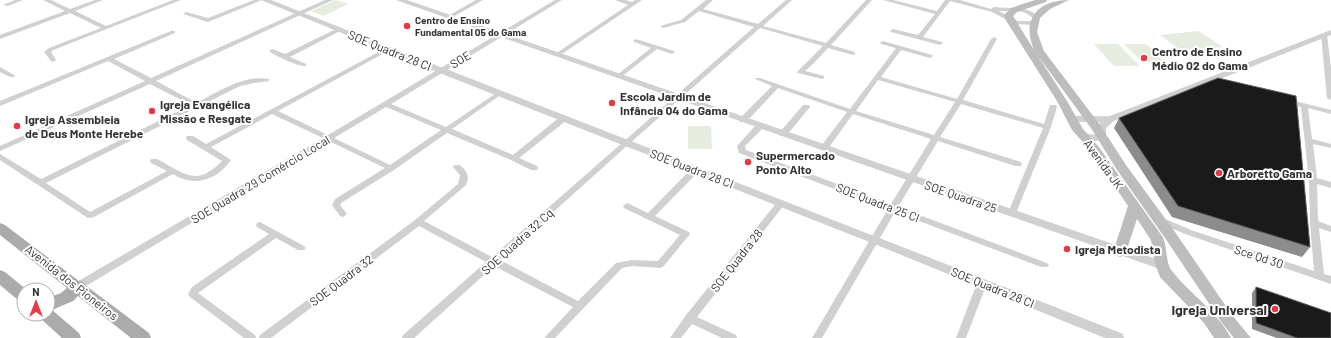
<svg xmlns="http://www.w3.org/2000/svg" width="1331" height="338" font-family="Barlow,sans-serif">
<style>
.green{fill:#e6ecdf}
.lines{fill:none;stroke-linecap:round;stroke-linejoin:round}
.minor{fill:#d0d0d0;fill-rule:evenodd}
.tertiary{fill:#d0d0d0;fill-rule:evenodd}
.secondary{fill:#bdbdbd;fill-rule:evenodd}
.primary{fill:#ababab;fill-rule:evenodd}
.wall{fill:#8c8c8c}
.building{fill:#1a1a1a;stroke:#5f5f5f}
.poi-dot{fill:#e63946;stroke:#fff;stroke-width:1.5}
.labels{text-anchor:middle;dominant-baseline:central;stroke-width:4;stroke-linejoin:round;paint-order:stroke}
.far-poi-label{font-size:10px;font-weight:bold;fill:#333;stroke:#fff;text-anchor:start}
.street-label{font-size:12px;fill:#333;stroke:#fff}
.poi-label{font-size:12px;font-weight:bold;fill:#333;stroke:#fff;text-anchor:start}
.near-poi-label{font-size:14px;font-weight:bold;fill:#333;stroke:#fff;text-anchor:end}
</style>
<rect width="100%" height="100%" fill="#fff"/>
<!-- green -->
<g class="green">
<polygon points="336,0 348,4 323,16 311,11"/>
<polygon points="1199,31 1223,47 1182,51 1160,35"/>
<polygon points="1094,44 1118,44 1140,66 1114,66"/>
<polygon points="1124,44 1146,44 1165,62 1142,62"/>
<polygon points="688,126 711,126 712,149 688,149"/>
</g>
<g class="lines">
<!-- minor -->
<g class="minor">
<polygon points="15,0 23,0 8,6 3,5"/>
<polygon points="43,0 51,0 70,9 95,0 103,0 75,11 106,26 173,0 181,0 53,50 51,52 56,60 53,62 51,61 44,52 49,48 101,28 70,13 0,39 0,35 65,11"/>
<polygon points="254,0 262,0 208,22 183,14 186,12 208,18"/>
<path d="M325 0H333L156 81 197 103C217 92 246 74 269 79V81L254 83 240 86 46 183 90 212 167 171 151 163 150 161 151 159H157C184 173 196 188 222 161L187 140 186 138 187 136H193L206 144 386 48H390V50L278 111 328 135 555 0H562L391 104 446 127 498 92H502L503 93 502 94 452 129 513 155 561 116H567L568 118 567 120 519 158 537 166 538 168 537 170H531L511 160 447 133 394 170 341 203 340 205 347 214 343 217 340 216 332 205 335 199 385 168 329 141 81 289 78 290 75 289 73 286 75 283 323 138 272 114 211 147 231 160C217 180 194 188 173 174L94 217 88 218 0 160V154L41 179 191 105 150 84 0 151V146L145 81 108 61 0 106V101L171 31H175V33L114 59 151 78ZM386 107 441 130 390 165 334 138Z"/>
<polygon points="476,0 483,0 451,18 447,18 446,17"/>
<polygon points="615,0 625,0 632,2 635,0 642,0 559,56 555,56 555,54 628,5"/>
<path d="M706 0H713L703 9 758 24 786 0H792L763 26 826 43 866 0H872L831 45 855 52V54L853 55 828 48 813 64 805 71 824 76V78L822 79 798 73 797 72 823 46 760 28 629 144 500 260 578 301 616 263 632 260 658 261 680 235 624 208 623 206 627 203 648 213 692 168H698L699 170 698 172 655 216 689 232 690 234 663 267 660 268 632 266 622 268 555 338H544L573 307 494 266 414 338H402L403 335 486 262 419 226 271 338H259L260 335 415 220 458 184 460 175 453 167 454 165H460C467 171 470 176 466 185L424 221 492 257 754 27 699 11 685 22 663 28 660 26 681 20Z"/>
<path d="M883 0H893L937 11 945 0H960L991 9 994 7C1009 9 1027 5 1039 17L1038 18C1032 19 1029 14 1023 12 1015 10 1007 11 999 11L1018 21H1033L1036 23 1033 25 1015 24 992 12 950 1 923 37 942 42 943 43 940 45 891 32 890 31 893 29 918 35 935 14Z"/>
<path d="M340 27 343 29 342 30 290 57 306 64V66C299 67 275 56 269 51L272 49 285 54Z"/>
<polygon points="1324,33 1327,35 1331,68 1331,100 1327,98 1321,35"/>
<path d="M994 37 997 39 963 100 1044 124 1050 105H1056L1057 107 1051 127 1016 213 1012 216 1008 213 1043 128 961 104 940 137 1021 162 1022 164 1021 166H1015L938 141 898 207 1047 263 1049 265 1047 267H1041L895 212 822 338H812L888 209 739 153 737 146 757 124H763L764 126 763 128 745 146 746 150 891 204 931 139 853 114 827 150H821L820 148 821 146 847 112 778 88 746 122H740L739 120 740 118 772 86 755 79 756 78H760L850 109 896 48 881 44 880 43 883 41 932 55 933 56 930 58 901 50 881 77 957 99 991 39ZM878 80 955 102 934 135 856 111Z"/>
<polygon points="636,39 674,51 675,52 672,54 657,49 621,77 617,77 617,75 651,48 634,42 633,41"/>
<polygon points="0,67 14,75 15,76 14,77 10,77 0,72"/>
<polygon points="1284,99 1287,99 1331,110 1331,114 1308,108 1312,139 1331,144 1331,148 1313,144 1317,178 1331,182 1331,188 1317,184 1318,221 1331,226 1331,232 1319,228 1324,274 1331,276 1331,284 1185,234 1157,222 1156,220 1157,218 1163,218 1191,230 1314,271 1310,223 1309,180 1301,107 1284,103 1283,101"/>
<polygon points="803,105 809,105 810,107 786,136 780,136 779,134 780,132"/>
<polygon points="781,200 784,201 785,203 784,205 697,317 736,335 737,338 722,338 692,324 681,338 670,338 686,315 778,201"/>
<polygon points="260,222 304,246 306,248 304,250 298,250 276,238 198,293 255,335 256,338 244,338 190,297 188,294 192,287 269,234 257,227 256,225 257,223"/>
<polygon points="982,279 985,280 987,283 966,338 956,338 977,283 979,280"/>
</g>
<!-- tertiary -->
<g class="tertiary">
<path d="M261 0H271C555 113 840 221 1123 334L1124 338H1105L872 243 437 72Z"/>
<polygon points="396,0 407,0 1165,262 1167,265 1165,268 1161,269 1157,268"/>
<path d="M1331 30V35L1114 121 1106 128V136C1099 143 1085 143 1078 136L1083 133 1096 135V127L1101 122C1095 123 1071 122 1067 119L1069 117C1082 114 1096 117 1110 116Z"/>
</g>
<!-- secondary -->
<path class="secondary" d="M1035 0H1047L1046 2 1017 12 1013 16 1034 50C1021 19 1038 0 1069 0L1050 9 1040 18 1037 32 1044 51 1100 125 1126 165 1175 232 1232 315 1251 338H1234L1222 323 1165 238 1117 170 1091 128 1038 56 1067 101 1083 129 1098 146 1162 236C1168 246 1165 263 1172 271 1190 294 1217 311 1231 338H1214L1204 323 1160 277 1155 264 1151 240 1137 219 1125 255 1120 257 1115 255 1113 252 1128 206 1090 150 1072 130 1057 101 1005 19 1004 15 1011 8Z"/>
<!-- primary -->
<g class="primary">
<polygon points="0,223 5,225 79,281 83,282 85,285 149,333 151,338 131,338 78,296 73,301 52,310 79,333 81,338 62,338 40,318 38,314 48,314 48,298 61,293 67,288 0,235"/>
<polygon points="0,270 5,272 27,290 24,290 24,302 18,300 0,285"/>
</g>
</g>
<!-- wall -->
<g class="wall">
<polygon points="1119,118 1310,247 1302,257 1172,217 1114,128"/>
<polygon points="1256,287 1331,338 1277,338 1252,329 1252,293"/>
</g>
<!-- building -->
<g class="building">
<polygon points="1218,78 1296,96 1310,247 1178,206 1119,118"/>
<polygon points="1256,287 1331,313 1331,338 1297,338 1256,323"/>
</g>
<!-- markers -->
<g class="poi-dot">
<circle cx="407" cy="26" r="4"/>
<circle cx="1144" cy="58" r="4"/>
<circle cx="612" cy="103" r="4"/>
<circle cx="152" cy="111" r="4"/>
<circle cx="17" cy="126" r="4"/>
<circle cx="748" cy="162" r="4"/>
<circle cx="1219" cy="173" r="4"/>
<circle cx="1067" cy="249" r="4"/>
<circle cx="1275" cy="309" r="4"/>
</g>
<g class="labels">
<!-- far-poi labels -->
<g class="far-poi-label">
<text x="415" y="20">Centro de Ensino<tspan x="415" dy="12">Fundamental 05 do Gama</tspan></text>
</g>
<!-- street labels -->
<g class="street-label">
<text transform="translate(390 50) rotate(22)">SOE Quadra 28 CI</text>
<text transform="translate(460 59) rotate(-31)">SOE</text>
<text transform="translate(1104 164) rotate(54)">Avenida JK</text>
<text transform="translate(692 168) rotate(21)">SOE Quadra 28 CI</text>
<text transform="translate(260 179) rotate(-31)">SOE Quadra 29 Comércio Local</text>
<text transform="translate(961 196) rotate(19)">SOE Quadra 25</text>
<text transform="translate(878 202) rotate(21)">SOE Quadra 25 CI</text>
<text transform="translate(517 241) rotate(-42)">SOE Quadra 32 Cq</text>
<text transform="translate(1259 256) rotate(18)">Sce Qd 30</text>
<text transform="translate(736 260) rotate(-52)">SOE Quadra 28</text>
<text transform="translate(341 280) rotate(-37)">SOE Quadra 32</text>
<text transform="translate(72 282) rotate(38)">Avenida dos Pioneiros</text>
<text transform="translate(993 287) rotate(22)">SOE Quadra 28 CI</text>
</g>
<!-- poi labels -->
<g class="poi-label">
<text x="1152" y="51">Centro de Ensino<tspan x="1152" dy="14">Médio 02 do Gama</tspan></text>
<text x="620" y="96">Escola Jardim de<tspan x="620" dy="14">Infância 04 do Gama</tspan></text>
<text x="160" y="104">Igreja Evangélica<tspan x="160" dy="14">Missão e Resgate</tspan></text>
<text x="25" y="119">Igreja Assembleia<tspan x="25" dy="14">de Deus Monte Herebe</tspan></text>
<text x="756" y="155">Supermercado<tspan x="756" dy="14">Ponto Alto</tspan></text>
<text x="1227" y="173">Arboretto Gama</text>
<text x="1075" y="249">Igreja Metodista</text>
</g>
<!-- near-poi labels -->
<g class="near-poi-label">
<text x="1267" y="309">Igreja Universal</text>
</g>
</g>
<!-- north arrow -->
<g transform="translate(36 302)"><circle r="19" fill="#ffffff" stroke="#adadad"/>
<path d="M0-3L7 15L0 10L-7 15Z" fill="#e63946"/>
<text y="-6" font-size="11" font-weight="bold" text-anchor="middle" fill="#333333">N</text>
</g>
</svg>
